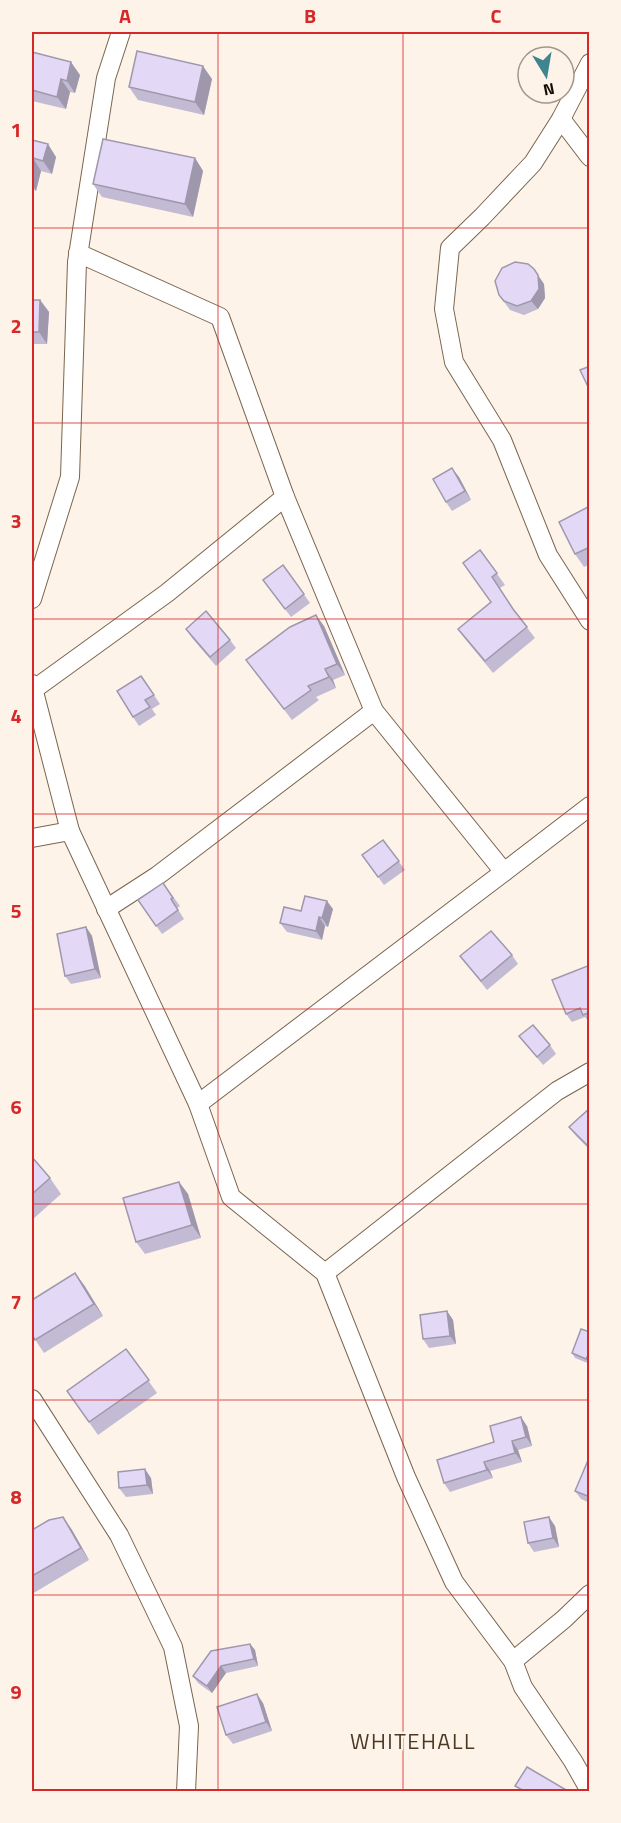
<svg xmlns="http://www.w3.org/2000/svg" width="621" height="1823" font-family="'Titillium Web',sans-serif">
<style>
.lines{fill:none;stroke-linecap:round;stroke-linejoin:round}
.minor-casing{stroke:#7a654e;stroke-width:20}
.minor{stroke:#fff;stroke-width:18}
.wall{fill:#c3bbd4}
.shaded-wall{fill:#9f98ad}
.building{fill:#e3d9f7;stroke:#9f98ad;stroke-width:1.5}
.grid{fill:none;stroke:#d62828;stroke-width:1.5;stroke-opacity:0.55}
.labels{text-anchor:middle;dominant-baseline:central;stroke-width:4.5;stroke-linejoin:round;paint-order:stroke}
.neighbourhood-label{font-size:22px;letter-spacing:1.5px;fill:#4c3923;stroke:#fdf3e9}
.neatline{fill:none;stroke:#d62828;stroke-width:2}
.grid-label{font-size:20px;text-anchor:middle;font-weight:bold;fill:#d62828}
</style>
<rect width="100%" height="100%" fill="#fdf3e9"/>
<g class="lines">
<defs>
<g id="minor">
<polyline points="590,63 561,119 533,163 482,217 450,248 444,309 454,362 502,440 548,555 590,621"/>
<polyline points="561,119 590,157"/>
<polyline points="78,253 220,317 285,497 374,711 504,872"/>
<polyline points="32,599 70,477 77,262 106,78 121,32"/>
<polyline points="32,684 70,831"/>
<polyline points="33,690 167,593 285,497"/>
<polyline points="32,838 70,831 198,1104 231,1197 325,1273 406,1477 454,1582 513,1661 523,1687 573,1761 590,1791"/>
<polyline points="106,909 157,876 374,711"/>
<polyline points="198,1104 504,872 590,806"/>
<polyline points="325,1273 557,1091 590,1072"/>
<polyline points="32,1399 119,1535 173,1647 189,1726 186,1792"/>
<polyline points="513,1661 564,1619 590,1594"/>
</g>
</defs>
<!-- minor casing -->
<use href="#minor" class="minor-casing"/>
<!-- minor -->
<use href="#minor" class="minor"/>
</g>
<!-- wall -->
<g class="wall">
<polygon points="32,52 80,75 75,93 70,92 66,109 32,101"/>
<polygon points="212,79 204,115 138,100 129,87"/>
<polygon points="32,140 56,157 52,174 41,171 36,191 32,189"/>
<polygon points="195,158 203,171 193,217 102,197 93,184"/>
<polygon points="544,284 545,298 538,309 524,315 510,310 499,295"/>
<polygon points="32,300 40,300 49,312 47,344 32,344"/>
<polygon points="459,477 471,500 452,511 446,502"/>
<polygon points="590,506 590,564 584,567 575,554"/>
<polygon points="480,550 505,585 500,588 516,613 535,638 493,673 466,640 458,629 491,602"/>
<polygon points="283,565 310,603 291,617 263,580"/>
<polygon points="324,626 345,675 333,680 336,688 316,697 319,700 292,720 246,660"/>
<polygon points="186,629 230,640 236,648 216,666 192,638"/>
<polygon points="141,676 160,704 152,709 156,715 139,726 133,717"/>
<polygon points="383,840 405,870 384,885 362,855"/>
<polygon points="163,883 180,906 177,908 184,919 162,934 138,900"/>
<polygon points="333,909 328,927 325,926 322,940 287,932 280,923 301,911"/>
<polygon points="86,927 92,936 101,978 71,984 65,976"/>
<polygon points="512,955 518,964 487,990 460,956"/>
<polygon points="590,965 590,1023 585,1017 572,1022 566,1014"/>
<polygon points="519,1036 550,1045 556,1054 543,1065"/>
<polygon points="590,1108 590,1150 576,1136 569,1127"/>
<polygon points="32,1157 50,1178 61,1194 32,1220"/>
<polygon points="179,1182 188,1194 201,1238 145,1254 136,1242"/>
<polygon points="84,1285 103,1316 44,1353 32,1335"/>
<polygon points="447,1311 453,1320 456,1344 429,1348 423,1339"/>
<polygon points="590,1332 590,1364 575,1358 572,1353"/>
<polygon points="126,1349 157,1393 98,1435 67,1391"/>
<polygon points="527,1426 532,1446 518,1450 522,1462 490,1471 493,1478 450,1492 444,1483 494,1442"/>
<polygon points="590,1458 590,1503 581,1499 575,1491"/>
<polygon points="151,1478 153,1494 126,1497 119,1488"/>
<polygon points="63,1517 72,1530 89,1560 32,1594 32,1530"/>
<polygon points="555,1526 559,1547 534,1552 528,1543"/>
<polygon points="250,1644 255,1650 258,1666 226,1673 212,1693 198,1683 193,1676"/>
<polygon points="263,1703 272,1731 233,1744 226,1735"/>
</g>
<!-- shaded-wall -->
<g class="shaded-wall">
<polygon points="71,62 80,75 75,93 67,81"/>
<polygon points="203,66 212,79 204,115 195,102"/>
<polygon points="61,79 70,92 66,109 57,97"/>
<polygon points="48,144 56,157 52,174 43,161"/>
<polygon points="33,158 41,171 36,191 32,184 32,162"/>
<polygon points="195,158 203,171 193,217 185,204"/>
<polygon points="538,275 544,284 545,298 538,309 531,301"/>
<polygon points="40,300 49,312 47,344 39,332"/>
<polygon points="32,451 34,465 32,461"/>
<polygon points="452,468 459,477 471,500 465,491"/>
<polygon points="316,615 324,626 345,675 337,664"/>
<polygon points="325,669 333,680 336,688 329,677"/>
<polygon points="327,901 333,909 328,927 322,918"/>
<polygon points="319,917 325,926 322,940 316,931"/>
<polygon points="86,927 92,936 101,978 95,969"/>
<polygon points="179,1182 188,1194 201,1238 192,1225"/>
<polygon points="75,1273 84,1285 103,1316 94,1304"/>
<polygon points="447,1311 453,1320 456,1344 450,1336"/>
<polygon points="590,1351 590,1363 586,1359"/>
<polygon points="521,1417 527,1426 532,1446 526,1437"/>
<polygon points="512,1441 518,1450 522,1462 515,1453"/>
<polygon points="484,1462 490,1471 493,1478 487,1470"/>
<polygon points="145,1469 151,1478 153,1494 147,1485"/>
<polygon points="63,1517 72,1530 89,1560 81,1548"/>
<polygon points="549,1517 555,1526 559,1547 553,1538"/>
<polygon points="250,1644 255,1650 258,1666 254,1659"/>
<polygon points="221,1666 226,1673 212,1693 207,1686"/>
<polygon points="257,1694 263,1703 272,1731 266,1722"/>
</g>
<!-- building -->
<g class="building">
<polygon points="137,51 203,66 195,102 129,87"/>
<polygon points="32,52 71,62 67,81 61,79 57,97 32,90"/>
<polygon points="103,139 195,158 185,204 93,184"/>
<polygon points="32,140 48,144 43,161 33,158 32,162"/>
<polygon points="515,262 528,264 534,269 538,275 539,289 531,301 517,306 504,301 499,295 495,281 502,268"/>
<polygon points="32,300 40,300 39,332 32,332"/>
<polygon points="590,366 590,391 580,370"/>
<polygon points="452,468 465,491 446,502 433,479"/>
<polygon points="590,506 590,547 575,554 559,522"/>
<polygon points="480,550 497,573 492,577 513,609 527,627 485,661 458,629 491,602 463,563"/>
<polygon points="283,565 304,594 285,609 263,580"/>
<polygon points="206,611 230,640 210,657 186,629"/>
<polygon points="316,615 337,664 325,669 329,677 308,686 311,690 284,709 246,660 290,627"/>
<polygon points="141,676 154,695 145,700 150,707 133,717 117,691"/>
<polygon points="383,840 399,861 378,877 362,855"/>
<polygon points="163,883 173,898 171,899 178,910 156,926 138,900"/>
<polygon points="305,896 327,901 322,918 319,917 316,931 280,923 284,907 301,911"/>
<polygon points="86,927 95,969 65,976 57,934"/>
<polygon points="491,931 512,955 481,981 460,956"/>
<polygon points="590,965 590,1012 583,1015 580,1008 566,1014 552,980"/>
<polygon points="533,1025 550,1045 537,1057 519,1036"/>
<polygon points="590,1108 590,1148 569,1127"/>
<polygon points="32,1157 50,1178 32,1194"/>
<polygon points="179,1182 192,1225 136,1242 123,1198"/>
<polygon points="75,1273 94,1304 35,1340 32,1335 32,1300"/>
<polygon points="447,1311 450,1336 423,1339 420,1315"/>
<polygon points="581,1329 590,1332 590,1351 586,1359 572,1353"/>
<polygon points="126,1349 149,1380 89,1422 67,1391"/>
<polygon points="521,1417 526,1437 512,1441 515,1453 484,1462 487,1470 444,1483 437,1460 494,1442 490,1426"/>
<polygon points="589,1458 590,1458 590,1497 575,1491"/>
<polygon points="145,1469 147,1485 119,1488 118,1472"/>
<polygon points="63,1517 81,1548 32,1576 32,1530 49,1520"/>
<polygon points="549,1517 553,1538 528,1543 524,1522"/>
<polygon points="250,1644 254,1659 221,1666 207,1686 193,1676 211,1651"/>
<polygon points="257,1694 266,1722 226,1735 217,1707"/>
<polygon points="527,1767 568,1791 524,1791 515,1786"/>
</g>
<!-- grid -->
<path class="grid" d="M218 32V1792M403 32V1792M32 228H590M32 423H590M32 619H590M32 814H590M32 1009H590M32 1204H590M32 1400H590M32 1595H590"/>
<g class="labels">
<!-- neighbourhood labels -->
<g class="neighbourhood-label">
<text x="413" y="1741">WHITEHALL</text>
</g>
</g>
<!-- border -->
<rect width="621" height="1823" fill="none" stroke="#fdf3e9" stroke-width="66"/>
<!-- north arrow -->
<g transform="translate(546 75) rotate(169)"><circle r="28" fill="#fdf3e9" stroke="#a1978e" stroke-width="1.5"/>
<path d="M0-4.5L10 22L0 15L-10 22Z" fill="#3f8590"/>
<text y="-9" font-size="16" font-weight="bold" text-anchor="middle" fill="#160e06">N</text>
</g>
<rect x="33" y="33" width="555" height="1757" class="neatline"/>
<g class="grid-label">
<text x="125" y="23">A</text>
<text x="310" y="23">B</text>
<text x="496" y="23">C</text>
<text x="16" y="137">1</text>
<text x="16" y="333">2</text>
<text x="16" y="528">3</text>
<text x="16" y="723">4</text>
<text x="16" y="918">5</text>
<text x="16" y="1114">6</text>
<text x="16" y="1309">7</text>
<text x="16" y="1504">8</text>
<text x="16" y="1699">9</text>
</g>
</svg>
